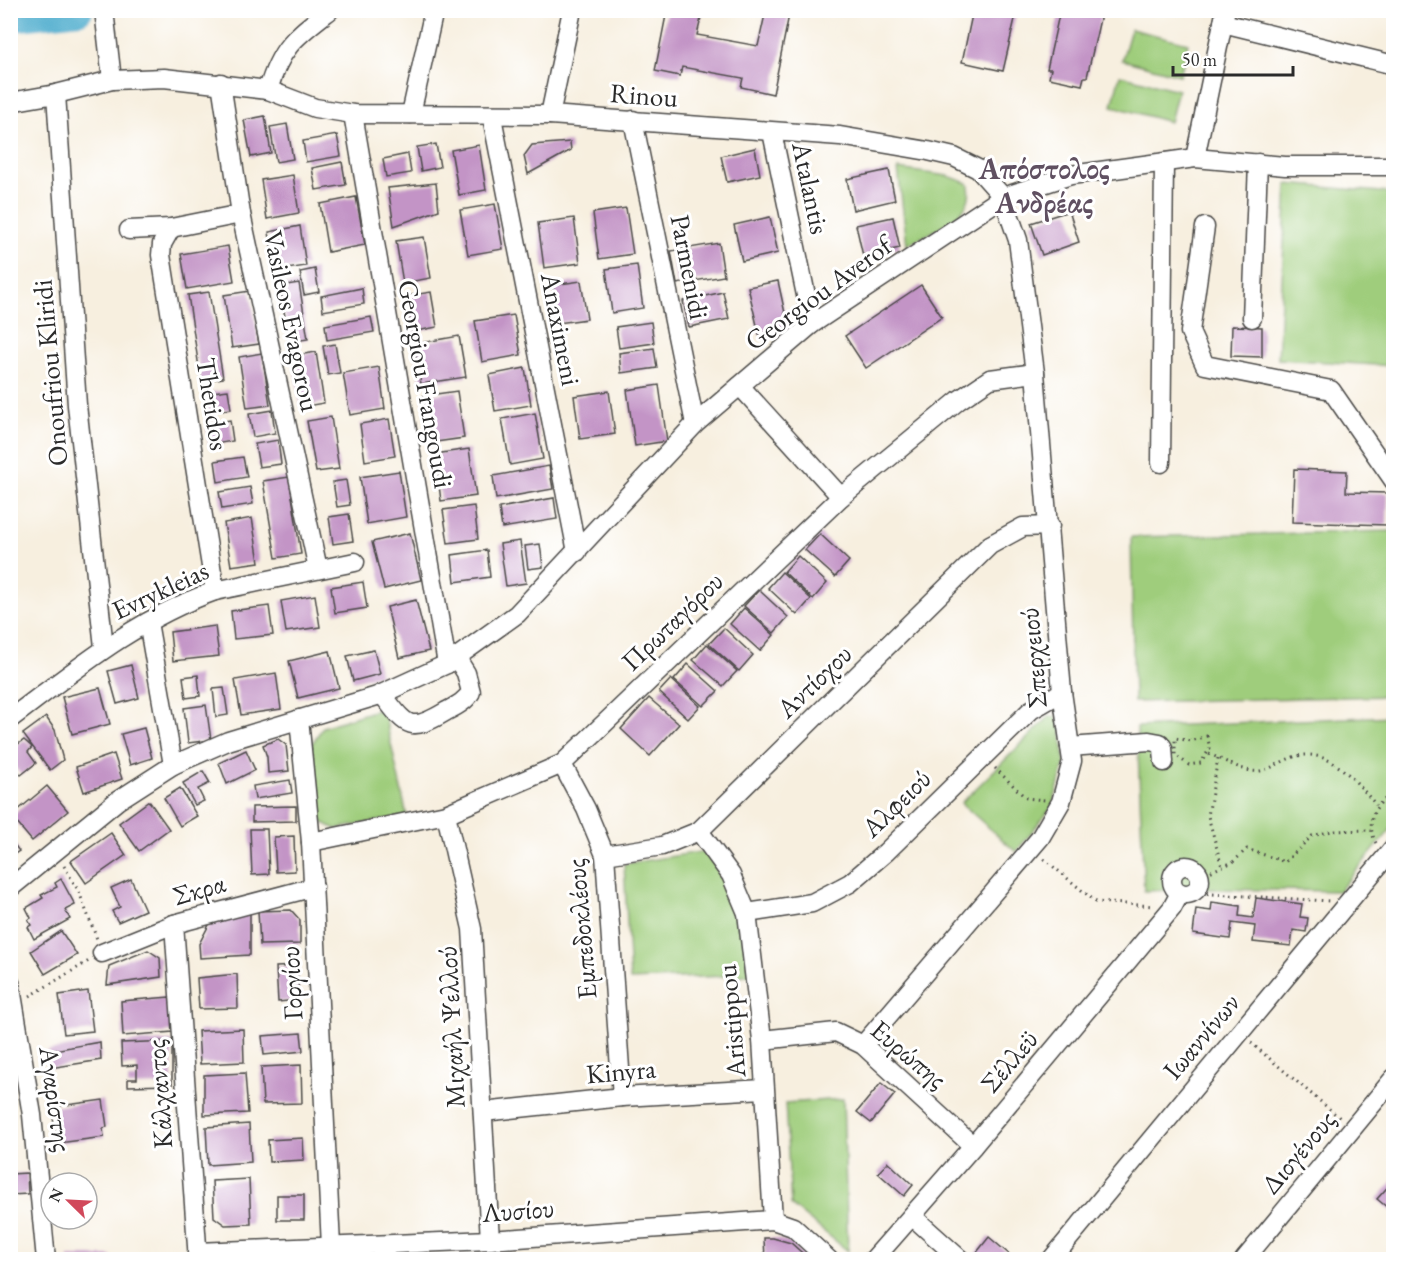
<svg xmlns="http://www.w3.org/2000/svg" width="1404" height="1270" font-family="'EB Garamond',serif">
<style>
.green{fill:#9fcd7b;stroke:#657c53;stroke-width:1.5}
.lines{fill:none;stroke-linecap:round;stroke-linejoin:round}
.river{stroke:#50adce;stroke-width:28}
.building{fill:#c394c6}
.minor-casing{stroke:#4a4846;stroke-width:21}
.path{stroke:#4a4846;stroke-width:3;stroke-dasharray:1.5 4.5;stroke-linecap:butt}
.minor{stroke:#fff;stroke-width:18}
.labels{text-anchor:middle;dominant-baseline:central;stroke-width:6;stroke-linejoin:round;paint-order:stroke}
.street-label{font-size:27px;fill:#2b2b2b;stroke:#fff}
.quarter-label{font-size:30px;font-weight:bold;fill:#605061;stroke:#fff}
</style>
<rect width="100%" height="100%" fill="#fff"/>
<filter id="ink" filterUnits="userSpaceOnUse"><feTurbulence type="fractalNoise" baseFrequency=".0167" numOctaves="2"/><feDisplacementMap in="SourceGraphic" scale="12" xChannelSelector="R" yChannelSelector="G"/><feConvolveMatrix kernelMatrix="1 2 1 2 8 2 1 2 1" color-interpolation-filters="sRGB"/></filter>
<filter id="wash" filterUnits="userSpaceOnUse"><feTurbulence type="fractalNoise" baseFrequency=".008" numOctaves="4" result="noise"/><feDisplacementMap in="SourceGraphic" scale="24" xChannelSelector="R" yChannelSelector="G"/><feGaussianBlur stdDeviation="1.35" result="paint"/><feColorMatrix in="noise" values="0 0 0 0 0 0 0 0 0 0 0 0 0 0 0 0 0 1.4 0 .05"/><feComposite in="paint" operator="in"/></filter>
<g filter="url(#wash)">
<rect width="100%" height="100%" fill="#f7efdf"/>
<!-- green -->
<g class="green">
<polygon points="1131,29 1188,43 1180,75 1122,60"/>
<polygon points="1120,75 1178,90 1170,122 1112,106"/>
<path d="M898 169 948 176 968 183C979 216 930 232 907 245Z"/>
<polygon points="1287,184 1393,193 1393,366 1278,359"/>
<polygon points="1393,531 1393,696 1134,702 1131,537"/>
<polygon points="383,708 407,816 335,829 316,819 311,745 323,727"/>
<polygon points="1050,716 1060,718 1065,764 1052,807 1016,852 961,803"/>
<polygon points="1393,716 1393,827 1339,891 1204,889 1144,891 1137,727"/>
<polygon points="712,850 742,928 750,975 630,980 624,864"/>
<polygon points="843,1099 848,1251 791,1205 785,1103"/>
</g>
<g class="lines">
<!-- river -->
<polyline class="river" points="10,18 79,10"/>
</g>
<g id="blocks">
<!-- building -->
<g class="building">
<polygon points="667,10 703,10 697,35 758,46 766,10 790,10 773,94 741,87 743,78 682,67 680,76 655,71"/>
<polygon points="973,10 1017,10 1003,71 962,62"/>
<polygon points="1060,10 1102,10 1087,77 1084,77 1082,85 1049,78 1051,69 1047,69"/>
<polygon points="265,116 271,153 251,157 244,120"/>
<polygon points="287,124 293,159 276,162 270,127"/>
<polygon points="337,135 341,156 306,162 303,141"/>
<polygon points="570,142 571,150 528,174 524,156 532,145"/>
<polygon points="436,144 440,167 421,171 417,147"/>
<polygon points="479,145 486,190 459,195 451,150"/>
<polygon points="755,148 760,175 727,182 721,156"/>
<polygon points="408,154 411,173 386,177 383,159"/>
<polygon points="342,162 346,185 316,190 312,168"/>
<polygon points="889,170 895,200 853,210 847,179"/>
<polygon points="293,175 299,213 267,219 261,180"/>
<polygon points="436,183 439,210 394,226 388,188"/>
<polygon points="356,197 365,245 328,252 320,204"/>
<polygon points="495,204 503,249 468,255 460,210"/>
<polygon points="626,208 633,254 599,259 593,213"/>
<polygon points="1069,211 1079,242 1042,255 1031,223"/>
<polygon points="770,217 778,253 742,261 734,225"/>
<polygon points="893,217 900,248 863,256 856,225"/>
<polygon points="574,218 580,263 544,268 538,223"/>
<polygon points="300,226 306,266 275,271 269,232"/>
<polygon points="424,237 431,278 403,283 396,241"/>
<polygon points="719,243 724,276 677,284 671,251"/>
<polygon points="228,246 234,281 187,289 181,254"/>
<polygon points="637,265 643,308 612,313 606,269"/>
<polygon points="315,269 319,292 304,295 300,272"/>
<polygon points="581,281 587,319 558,323 553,285"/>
<polygon points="778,281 788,327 759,334 748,287"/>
<polygon points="299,283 308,339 289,342 280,286"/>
<polygon points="921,285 942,317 866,368 845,336"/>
<polygon points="362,288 364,304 323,311 321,296"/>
<polygon points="250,291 259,344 232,348 224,295"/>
<polygon points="209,292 223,378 201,381 188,295"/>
<polygon points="431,292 437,327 412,332 406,296"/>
<polygon points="723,292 729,319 689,327 683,301"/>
<polygon points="514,315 521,355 482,362 475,321"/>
<polygon points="371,317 374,332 327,340 325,325"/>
<polygon points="651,322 654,343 619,348 616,327"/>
<polygon points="1232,326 1262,327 1262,357 1231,356"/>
<polygon points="459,336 466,377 421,384 414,344"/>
<polygon points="335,344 340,373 328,375 323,346"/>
<polygon points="654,348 657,368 621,373 619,353"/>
<polygon points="316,352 324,403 301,407 292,356"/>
<polygon points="262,353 270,405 247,408 239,357"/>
<polygon points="379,367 385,409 350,415 343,373"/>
<polygon points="525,368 531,405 495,411 489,375"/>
<polygon points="659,385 667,441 635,446 627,390"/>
<polygon points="228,390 231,409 208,412 205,393"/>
<polygon points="457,391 464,438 429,443 423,396"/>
<polygon points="609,391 615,434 580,439 574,396"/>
<polygon points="272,410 275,433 253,437 249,414"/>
<polygon points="535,413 543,459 510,465 502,419"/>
<polygon points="331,417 339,469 316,472 307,421"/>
<polygon points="389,419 395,456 365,461 360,424"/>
<polygon points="230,420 233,441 209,445 206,424"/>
<polygon points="278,440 281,464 259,467 255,444"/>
<polygon points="469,449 476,496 441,501 435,454"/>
<polygon points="243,457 247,477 218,482 215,461"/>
<polygon points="549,466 553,489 496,499 493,476"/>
<polygon points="1294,469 1347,471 1346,492 1388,493 1387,525 1292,522"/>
<polygon points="399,471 406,517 367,524 360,477"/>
<polygon points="289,477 301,554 276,558 263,481"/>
<polygon points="346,480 350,505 337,507 333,482"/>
<polygon points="250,487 253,504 222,509 219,492"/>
<polygon points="554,498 557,519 502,528 499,508"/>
<polygon points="474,506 478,539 448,543 443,510"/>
<polygon points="349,514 353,541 333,544 329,517"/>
<polygon points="252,518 259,562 231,566 224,523"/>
<polygon points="410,533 421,580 384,589 372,542"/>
<polygon points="820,534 849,561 835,577 805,550"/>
<polygon points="520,541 526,583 506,586 500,544"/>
<polygon points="540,544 543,567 528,569 525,546"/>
<polygon points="487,550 490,577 455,582 452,555"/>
<polygon points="798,556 827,583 813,599 784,572"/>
<polygon points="782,572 811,599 797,615 768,588"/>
<polygon points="363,582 367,608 335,613 331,587"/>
<polygon points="759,590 788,617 774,633 744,606"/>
<polygon points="315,595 320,627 286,632 281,601"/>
<polygon points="416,600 429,651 399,658 387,607"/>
<polygon points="269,606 273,635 234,639 231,611"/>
<polygon points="744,608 774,635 760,651 730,624"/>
<polygon points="215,626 219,656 173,661 170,632"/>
<polygon points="724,628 753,655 739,671 709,644"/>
<polygon points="707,644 737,671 723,686 693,660"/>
<polygon points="374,650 380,674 353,681 347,656"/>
<polygon points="330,651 339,688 298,698 289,661"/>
<polygon points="688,664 718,691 703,706 674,680"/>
<polygon points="131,665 139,698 117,704 108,671"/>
<polygon points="276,673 281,709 241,715 235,680"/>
<polygon points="198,675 200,696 186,698 183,677"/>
<polygon points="671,679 700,706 688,719 659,692"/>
<polygon points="100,688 110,724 72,734 62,697"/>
<polygon points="224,688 228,715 216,717 213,689"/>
<polygon points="649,698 679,724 650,756 621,729"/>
<polygon points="206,705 211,740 188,743 184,708"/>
<polygon points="46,717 55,730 63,760 50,770 23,734"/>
<polygon points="144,728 152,758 130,765 121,734"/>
<polygon points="278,739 286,745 289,771 268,773 267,757 263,745"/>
<polygon points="24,740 32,747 28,752 36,763 21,775 10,761 10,750"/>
<polygon points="246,750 255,770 227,784 219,763"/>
<polygon points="114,754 122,779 84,792 76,767"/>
<polygon points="203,771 210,783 198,789 204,801 195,805 183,783"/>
<polygon points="290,780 292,793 255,799 253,786"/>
<polygon points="47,786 68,811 32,841 11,816"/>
<polygon points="180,788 197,816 180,826 164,798"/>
<polygon points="149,801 169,829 139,851 119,823"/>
<polygon points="296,806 296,821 252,822 252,807"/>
<polygon points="250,829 267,829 269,874 252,875"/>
<polygon points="111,833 126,855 86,883 71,861"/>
<polygon points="294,836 295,871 276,872 274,837"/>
<polygon points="10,839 19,851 10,857"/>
<polygon points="61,879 75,905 65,910 70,919 34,939 28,927 31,925 28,920 31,918 26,908 43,898 41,895 57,887 55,883"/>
<polygon points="131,879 145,910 118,922 112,911 120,907 111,888"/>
<polygon points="1256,898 1302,904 1300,917 1308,918 1306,932 1293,930 1291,946 1253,942 1255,926 1232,923 1230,939 1193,934 1196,909 1211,911 1212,902 1240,906 1239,916 1253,918"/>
<polygon points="291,910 300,920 300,944 260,945 258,911"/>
<polygon points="250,911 250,955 200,958 199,944 210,923"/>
<polygon points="61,931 77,955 45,974 31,951"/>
<polygon points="148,950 160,958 161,977 107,985 109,966"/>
<polygon points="297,966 299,1000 278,1002 276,967"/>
<polygon points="237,974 238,1008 199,1009 197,978"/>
<polygon points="88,991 93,1031 64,1034 59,995"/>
<polygon points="170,997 173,1032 123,1036 121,1001"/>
<polygon points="243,1029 244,1062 200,1064 198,1031"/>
<polygon points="301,1033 303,1051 264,1055 262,1036"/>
<polygon points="172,1041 172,1085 128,1086 128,1079 137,1079 137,1065 122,1066 121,1043"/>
<polygon points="100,1042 101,1060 50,1068 48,1051"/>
<polygon points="301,1065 302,1103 263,1104 261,1067"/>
<polygon points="245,1073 248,1113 204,1115 204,1075"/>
<polygon points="881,1083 895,1094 871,1123 857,1112"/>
<polygon points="103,1100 107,1127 103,1128 104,1137 59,1143 58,1134 55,1134 52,1107"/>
<polygon points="249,1124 251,1162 208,1165 206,1127"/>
<polygon points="303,1138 304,1160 269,1162 268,1140"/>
<polygon points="888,1162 913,1185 904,1196 878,1173"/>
<polygon points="27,1173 28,1194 10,1195 10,1174"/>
<polygon points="249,1179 251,1224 225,1225 214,1217 212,1181"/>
<polygon points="1394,1180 1394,1213 1377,1199"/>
<rect x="277" y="1195" width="27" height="25"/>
<polygon points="989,1237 1016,1260 979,1260 974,1256"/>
<polygon points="764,1238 773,1238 791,1243 810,1260 765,1260"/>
<rect x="69" y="1256" width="43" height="4"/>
</g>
</g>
</g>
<g filter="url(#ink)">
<use href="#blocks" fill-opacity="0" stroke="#4a4846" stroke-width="1.5"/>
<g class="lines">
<defs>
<g id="minor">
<polyline points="104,10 112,80"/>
<polyline points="1223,23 1394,65"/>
<polyline points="221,83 241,214 318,569"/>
<path d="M268 90C281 46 295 37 330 10"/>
<polyline points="56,94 77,405 104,647"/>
<polyline points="10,102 56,94 112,80 164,78 268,90 315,108 353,114 550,115 840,136 928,151 954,157 978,169 1003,197 1018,240 1035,373 1062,692 1072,761 1061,802 1040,838 863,1045"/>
<polyline points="353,114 447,664"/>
<polyline points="411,114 434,10"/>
<polyline points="550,115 572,10"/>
<polyline points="492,117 577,552"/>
<polyline points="633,120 695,424"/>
<polyline points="772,132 812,324"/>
<polyline points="1195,158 1225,13"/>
<polyline points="1205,227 1190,332 1205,365 1331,390 1394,481"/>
<polyline points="171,228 162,244 161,255 215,591"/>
<polyline points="129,230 171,228 241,214"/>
<polyline points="1252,318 1258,163"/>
<polyline points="740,386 841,497"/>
<polyline points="1161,463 1164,162"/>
<polyline points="148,622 173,765"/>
<path d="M382 694C406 725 408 734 445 712 456 706 465 702 471 692L466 673 456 657"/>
<path d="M10 719C75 670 138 618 215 591L355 562"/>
<polyline points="299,719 311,842 331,1246"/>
<polyline points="1070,747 1149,741 1160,743 1163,748 1164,762"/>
<polyline points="562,764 586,809 605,855 622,1097"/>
<polyline points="446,814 472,929 490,1240"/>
<polyline points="699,831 731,875 747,913 762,1040 773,1220"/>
<polyline points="311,842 446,814 562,764 841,497 959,400 990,379 1035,373"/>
<polyline points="605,855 662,846 699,831 990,545 1023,527 1050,526"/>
<circle cx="1186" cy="880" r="14"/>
<polyline points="10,888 117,801 173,765 228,741 377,696 447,664 517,614 695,424 812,324 1003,197 1071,175 1195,158 1285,166 1394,166"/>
<polyline points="747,913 812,903 850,883 886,852 1031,710 1062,692"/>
<polyline points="174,924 198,1260"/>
<polyline points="102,953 174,924 314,887"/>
<polyline points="10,982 32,1115 46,1260"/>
<polyline points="762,1040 836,1032 863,1045 973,1146"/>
<polyline points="483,1112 622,1097 764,1089"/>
<polyline points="912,1216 961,1260"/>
<polyline points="197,1252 490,1240 773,1220 793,1227 829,1260"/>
<polyline points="873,1260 973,1146 1172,908 1180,893"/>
<polyline points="1051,1260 1394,847"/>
<polyline points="1244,1260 1394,1078"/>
</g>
</defs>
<!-- minor casing -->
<use href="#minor" class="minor-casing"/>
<!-- path -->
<g class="path">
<polygon points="1207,736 1210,748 1201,763 1189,765 1175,755 1175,738 1191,741"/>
<path d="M1209 754C1222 759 1238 769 1252 771 1264 773 1275 765 1286 760 1325 741 1354 779 1376 805"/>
<polyline points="1218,758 1208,816 1222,867"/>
<polyline points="995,768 1026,798 1045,800"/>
<path d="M1376 843C1365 821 1374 804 1394 793"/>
<polyline points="1044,859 1096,902 1154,906"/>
<polyline points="64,866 79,892 97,939"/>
<polyline points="1200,876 1233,862 1247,849 1285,862 1312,836 1332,831 1371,830"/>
<polyline points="1195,893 1329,901"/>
<polyline points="30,996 89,961"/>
<polyline points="1251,1043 1340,1118"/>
</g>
<!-- minor -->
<use href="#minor" class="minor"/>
</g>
</g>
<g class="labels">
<!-- street labels -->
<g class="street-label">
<text transform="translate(644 95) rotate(4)">Rinou</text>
<text transform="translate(811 188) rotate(78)">Atalantis</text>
<text transform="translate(690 267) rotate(79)">Parmenidi</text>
<text transform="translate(818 293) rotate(-36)">Georgiou Averof</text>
<text transform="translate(292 321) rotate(78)">Vasileos Evagorou</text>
<text transform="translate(561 329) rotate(79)">Anaximeni</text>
<text transform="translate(50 373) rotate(-95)">Onoufriou Kliridi</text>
<text transform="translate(426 384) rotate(80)">Georgiou Frangoudi</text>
<text transform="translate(213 404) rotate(81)">Thetidos</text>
<text transform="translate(160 590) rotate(-25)">Evrykleias</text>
<text transform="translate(672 621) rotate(-44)">Πρωταγόρου</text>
<text transform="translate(1033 658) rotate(-95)">Σπερχειού</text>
<text transform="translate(814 681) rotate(-44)">Αντίοχου</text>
<text transform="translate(896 803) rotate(-44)">Αλφειού</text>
<text transform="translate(199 889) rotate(-16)">Σκρα</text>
<text transform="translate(581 929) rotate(-95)">Εμπεδοκλέους</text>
<text transform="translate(291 983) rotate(-93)">Γοργίου</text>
<text transform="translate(731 1021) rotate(-95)">Aristippou</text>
<text transform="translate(451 1027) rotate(-93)">Μιχαήλ Ψελλού</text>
<text transform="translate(1201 1036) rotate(-50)">Ιωαννίνων</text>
<text transform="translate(909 1054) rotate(40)">Ευρώπης</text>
<text transform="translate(1009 1061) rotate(-50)">Σέλλεϋ</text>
<text transform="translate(621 1071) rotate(-5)">Kinyra</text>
<text transform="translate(159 1094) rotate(-94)">Κάλχαντος</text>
<text transform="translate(56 1099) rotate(82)">Αγαρίστης</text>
<text transform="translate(1298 1152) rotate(-50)">Διογένους</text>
<text transform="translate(518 1210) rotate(-4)">Λυσίου</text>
</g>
<!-- quarter labels -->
<g class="quarter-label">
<text x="1044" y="168">Απόστολος<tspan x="1044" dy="34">Ανδρέας</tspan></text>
</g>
</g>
<!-- margin -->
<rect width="1404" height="1270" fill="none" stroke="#fff" stroke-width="36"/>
<!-- north arrow -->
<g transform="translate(69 1201) rotate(294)"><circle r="28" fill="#ffffff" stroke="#aaaaaa" stroke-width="1.5"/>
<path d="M0-4.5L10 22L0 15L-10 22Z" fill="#d1495b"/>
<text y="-9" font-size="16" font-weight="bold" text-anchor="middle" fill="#2b2b2b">N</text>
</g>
<!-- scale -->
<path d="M1173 66v9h120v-9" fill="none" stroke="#2b2b2b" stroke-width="3"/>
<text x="1182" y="66" font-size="18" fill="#2b2b2b" stroke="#ffffff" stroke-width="4.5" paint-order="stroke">50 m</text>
</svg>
